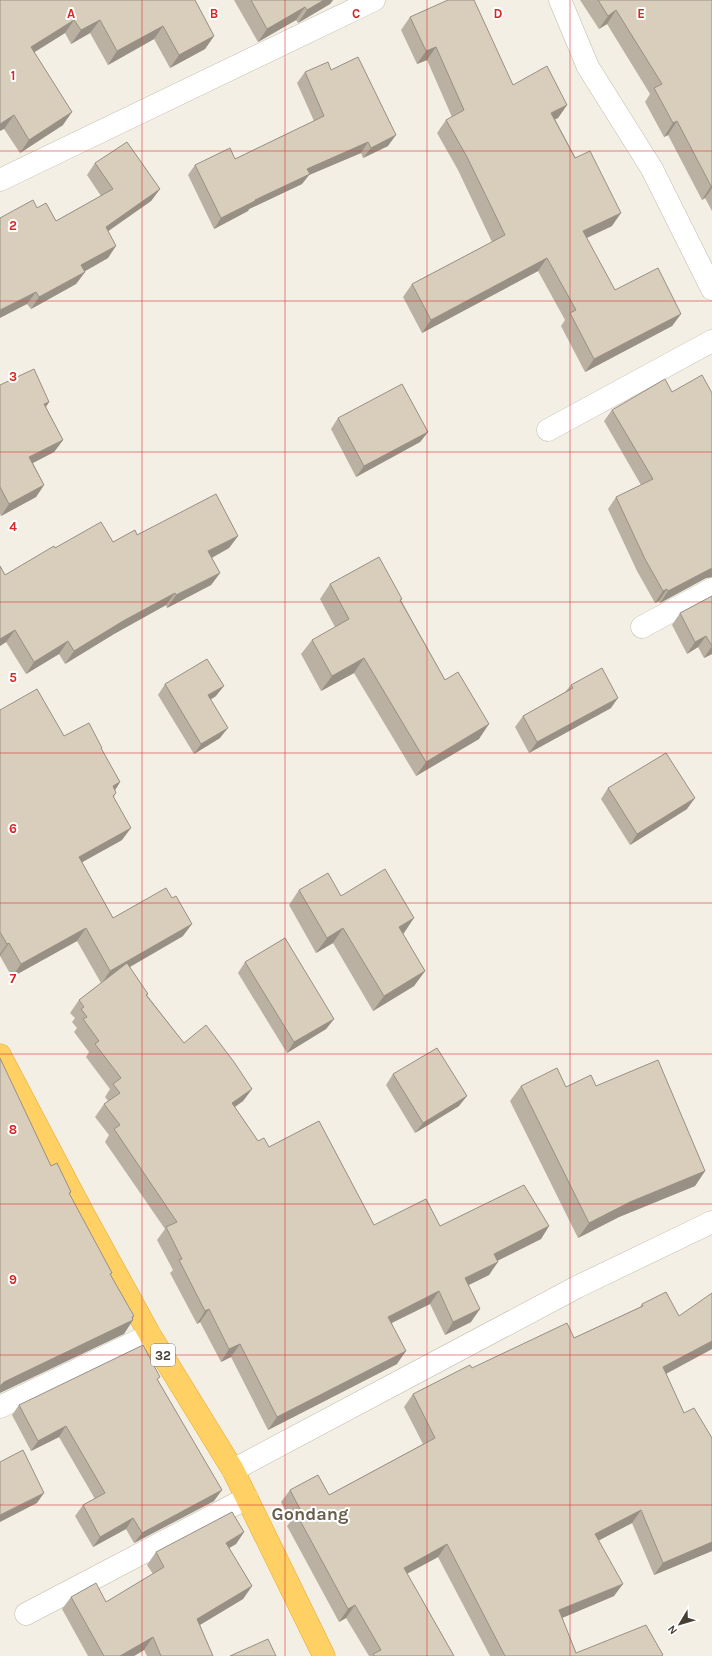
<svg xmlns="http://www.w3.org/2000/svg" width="712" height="1656" font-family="Karla,sans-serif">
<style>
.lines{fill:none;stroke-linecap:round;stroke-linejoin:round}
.minor-casing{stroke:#c2baa9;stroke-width:23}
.highway-casing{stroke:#e7a82a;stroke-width:23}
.minor{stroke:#fff;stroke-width:22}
.highway{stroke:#ffd064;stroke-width:22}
.wall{fill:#bbb1a2}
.shaded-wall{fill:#989084}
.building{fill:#d9cebc;stroke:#989084}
.grid{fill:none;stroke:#d62828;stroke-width:1;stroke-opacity:0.55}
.labels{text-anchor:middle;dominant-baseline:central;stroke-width:4;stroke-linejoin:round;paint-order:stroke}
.shield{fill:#fff;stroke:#7e7971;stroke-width:1}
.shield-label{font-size:13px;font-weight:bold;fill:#463f34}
.district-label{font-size:18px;font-weight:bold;fill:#695e4a;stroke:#fff}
.grid-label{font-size:13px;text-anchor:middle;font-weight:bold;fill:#d62828;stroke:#fff;stroke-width:4;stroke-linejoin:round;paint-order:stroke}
</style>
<rect width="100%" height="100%" fill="#f3efe4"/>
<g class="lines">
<defs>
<g id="minor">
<polyline points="560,0 588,67 652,169 712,289"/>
<polyline points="0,180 374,0"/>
<polyline points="548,430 712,341"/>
<polyline points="642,627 712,589"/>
<polyline points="0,1407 150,1335"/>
<polyline points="233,1470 577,1287 712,1222"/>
<polyline points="26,1614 247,1498"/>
</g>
<polyline id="highway" points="0,1055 82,1211 150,1335 233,1470 324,1656"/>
</defs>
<!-- minor casing -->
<use href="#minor" class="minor-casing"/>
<!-- highway casing -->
<use href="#highway" class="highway-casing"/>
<!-- minor -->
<use href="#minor" class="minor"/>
<!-- highway -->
<use href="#highway" class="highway"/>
</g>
<!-- wall -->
<g class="wall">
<polygon points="0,0 195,0 214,36 205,49 170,68 154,39 108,65 90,33 71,44 65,33 34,52 63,125 20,153 4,129"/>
<polygon points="234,0 333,0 330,4 298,23 296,20 258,42"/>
<polygon points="580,0 712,0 712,211 705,198 702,200 668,135 664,137 645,102 650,94 607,24 599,29"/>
<polygon points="410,17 513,85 567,105 558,118 555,119 612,226 586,238 615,290 681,314 672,326 585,372 561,326 565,320 538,271 422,333 403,297 412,284 492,242 458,170 437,133 446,120 452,117 427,60 417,64 401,30"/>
<polygon points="331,70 388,146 363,158 361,153 309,175 302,184 249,209 248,211 214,229 188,175 195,165 235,159 314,121 297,83 305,72"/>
<polygon points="95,163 160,189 151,201 108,231 108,258 85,271 85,272 76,284 31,309 27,304 37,208 56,221 101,196 87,175"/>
<polygon points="0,385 49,402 46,407 63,440 54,452 33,463 44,485 36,497 1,516 0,514"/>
<polygon points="672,392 712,393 712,577 706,578 660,603 659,601 655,603 637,571 608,509 616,497 641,485 604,421 612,410"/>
<polygon points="338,418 428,432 420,442 356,477 331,429"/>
<polygon points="137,535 238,536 229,548 212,558 220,573 211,585 167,608 166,605 114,634 65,664 59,654 26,674 6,642 0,646 0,566 5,575 55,548 113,542"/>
<polygon points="330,584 402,599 401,600 445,680 479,739 416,776 354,673 321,691 301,654 312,640 335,627 320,599"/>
<polygon points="712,596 712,654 704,658 698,647 687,654 672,625 680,613"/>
<polygon points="165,684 216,696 210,700 220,738 194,754 158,695"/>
<polygon points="571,685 611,708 529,753 515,727 523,716 565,692"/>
<polygon points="0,710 64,736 102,748 101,749 120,782 115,790 116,793 114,797 122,840 82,862 113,918 183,936 130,967 147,995 184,1043 252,1089 243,1101 235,1107 258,1141 269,1147 374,1225 440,1226 549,1226 541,1239 497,1261 489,1275 469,1285 471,1322 445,1335 430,1304 392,1323 397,1364 268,1430 231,1357 221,1362 200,1322 197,1324 170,1273 173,1270 157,1240 165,1229 105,1142 109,1135 95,1117 104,1104 108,1101 105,1097 110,1089 86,1057 89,1052 74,1032 77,1028 72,1022 75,1018 70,1013 79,1000 101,983 77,941 12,977 0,956"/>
<polygon points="608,788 687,809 630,845 601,799"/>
<polygon points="299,890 341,896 404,933 403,934 425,971 414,986 373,1011 333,943 316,953 289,905"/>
<polygon points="245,962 334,1019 326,1029 287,1053 238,973"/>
<polygon points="393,1074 459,1106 415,1133 386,1085"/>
<polygon points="521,1086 566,1087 596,1086 705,1171 695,1186 619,1217 578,1238 510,1101"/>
<polygon points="642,1304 679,1316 712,1349 666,1374 684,1413 712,1438 712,1551 654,1575 632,1523 598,1541 614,1596 562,1618 576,1653 662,1656 490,1656 438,1557 407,1574 454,1656 369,1656 346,1618 339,1622 287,1526 291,1521 281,1502 290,1490 329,1495 423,1444 404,1407 413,1394 472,1368 574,1338 640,1307"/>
<polygon points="158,1380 214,1501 134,1543 126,1529 93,1547 75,1516 83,1505 95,1499 59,1437 31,1451 12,1415 19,1405"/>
<polygon points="244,1532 236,1544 229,1548 252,1586 243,1599 200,1625 213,1656 147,1656 144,1650 134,1656 88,1656 62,1609 71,1597 106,1602 153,1574 147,1565 156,1552"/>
</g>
<!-- shaded-wall -->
<g class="shaded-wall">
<polygon points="324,0 333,0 330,4 298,23 307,10"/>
<polygon points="305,7 296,20 258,42 267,29"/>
<polygon points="616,10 607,24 599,29 608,16"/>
<polygon points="74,20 65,33 22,60 31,47"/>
<polygon points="100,20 90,33 71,44 81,30"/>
<polygon points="163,26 154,39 108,65 117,51"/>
<polygon points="214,36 205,49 170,68 179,55"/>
<polygon points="436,47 427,60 417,64 426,51"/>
<polygon points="567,105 558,118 542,126 551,113"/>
<polygon points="72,112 63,125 20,153 29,140"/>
<polygon points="14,115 4,129 0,131 0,124"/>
<polygon points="677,121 668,135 664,137 673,123"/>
<polygon points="396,135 388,146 363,158 371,148"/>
<polygon points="368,142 361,153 309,175 302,184 249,209 248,211 214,229 221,218 255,200 307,169"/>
<polygon points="711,186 712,186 712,188 705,198 702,200"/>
<polygon points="160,189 151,201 97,239 106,227"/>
<polygon points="621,213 612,226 574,244 583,231"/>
<polygon points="116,246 108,258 73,278 81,265"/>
<polygon points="547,258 538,271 422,333 431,320"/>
<polygon points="85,272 76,284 31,309 39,297"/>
<polygon points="36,292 27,304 0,318 0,310"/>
<polygon points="681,314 672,326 585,372 594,359"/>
<polygon points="49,402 41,414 44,404"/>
<polygon points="428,432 420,442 356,477 364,466"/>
<polygon points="63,440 54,452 21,469 29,457"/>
<polygon points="44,485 36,497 1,516 9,504"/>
<polygon points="238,536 229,548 200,564 208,551"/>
<polygon points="712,568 712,577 706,578 660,603 668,591"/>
<polygon points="220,573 211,585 167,608 176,595"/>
<polygon points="667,589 659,601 655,603 663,591"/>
<polygon points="175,593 166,605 114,634 65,664 74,651 123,621"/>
<polygon points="15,630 6,642 0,646 0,639"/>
<polygon points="706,636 698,647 687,654 695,642"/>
<polygon points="68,641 59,654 26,674 34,662"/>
<polygon points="712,646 712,654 704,658"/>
<polygon points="364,658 354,673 321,691 332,676"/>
<polygon points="224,686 216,696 200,706 208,695"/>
<polygon points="618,698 611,708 529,753 537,742"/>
<polygon points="489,724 479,739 416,776 426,762"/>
<polygon points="228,728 220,738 194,754 201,744"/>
<polygon points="120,782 112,795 113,786"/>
<polygon points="695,798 687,809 630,845 637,834"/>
<polygon points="131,828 122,840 70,869 79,857"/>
<polygon points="414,918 404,933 389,942 399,927"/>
<polygon points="192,924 183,936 102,983 110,971"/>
<polygon points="86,928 77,941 12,977 21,964"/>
<polygon points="343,928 333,943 316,953 327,938"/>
<polygon points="9,943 0,956 0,954 7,944"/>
<polygon points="425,971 414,986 373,1011 384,996"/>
<polygon points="334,1019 326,1029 287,1053 294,1042"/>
<polygon points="252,1089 243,1101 223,1115 232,1103"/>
<polygon points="467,1096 459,1106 415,1133 423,1123"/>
<polygon points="705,1171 695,1186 619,1217 578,1238 589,1223 630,1202"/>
<polygon points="549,1226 541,1239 485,1267 494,1254"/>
<polygon points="498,1262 489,1275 456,1291 465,1278"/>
<polygon points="439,1291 430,1304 379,1329 388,1317"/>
<polygon points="209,1309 200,1322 197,1324 205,1311"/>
<polygon points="480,1309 471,1322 445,1335 453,1322"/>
<polygon points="134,1316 130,1322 133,1320 124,1334 0,1393 0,1386 4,1382"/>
<polygon points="712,1341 712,1349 654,1380 663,1367"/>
<polygon points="240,1344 231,1357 221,1362 229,1349"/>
<polygon points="406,1351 397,1364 268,1430 277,1417"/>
<polygon points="66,1426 59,1437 31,1451 38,1441"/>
<polygon points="222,1490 214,1501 134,1543 142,1533"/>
<polygon points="44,1493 37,1503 0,1522 0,1515"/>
<polygon points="641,1510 632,1523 586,1547 595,1534"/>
<polygon points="133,1518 126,1529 93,1547 100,1537"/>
<polygon points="244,1532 236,1544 217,1555 226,1543"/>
<polygon points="712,1542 712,1551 654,1575 663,1563"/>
<polygon points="447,1544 438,1557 395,1580 404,1568"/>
<polygon points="623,1584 614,1596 550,1623 559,1610"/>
<polygon points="252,1586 243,1599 188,1632 197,1619"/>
<polygon points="355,1605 346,1618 339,1622 348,1609"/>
<polygon points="153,1637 144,1650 134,1656 120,1656"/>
</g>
<!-- building -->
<g class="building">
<polygon points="0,0 195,0 214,36 179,55 163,26 117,51 100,20 81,30 74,20 31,47 72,112 29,140 14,115 0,124"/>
<polygon points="251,0 324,0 307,10 305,7 267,29"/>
<polygon points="448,0 474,0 513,85 547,66 567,105 551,113 575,158 590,151 621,213 583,231 615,290 658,268 681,314 594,359 570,313 576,310 547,258 431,320 412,284 505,235 467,157 446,120 464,110 436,47 426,51 410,17"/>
<polygon points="598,0 712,0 712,186 711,186 677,121 673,123 654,88 662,84 616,10 608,16"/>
<polygon points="358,57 396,135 371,148 368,142 307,169 310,174 255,200 255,201 221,218 195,165 230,148 235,159 324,116 305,72 328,62 331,70"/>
<polygon points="127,142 160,189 106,227 116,246 81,265 85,272 39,297 36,292 0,310 0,218 33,200 37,208 46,203 56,221 113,189 95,163"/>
<polygon points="34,369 49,402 44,404 63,440 29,457 44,485 9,504 0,487 0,385"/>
<polygon points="702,375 712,393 712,568 668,591 667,589 663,591 645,559 616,497 653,479 612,410 665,379 672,392"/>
<polygon points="402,384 428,432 364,466 338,418"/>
<polygon points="216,494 238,536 208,551 220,573 176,595 175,593 123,621 74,651 68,641 34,662 15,630 0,639 0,566 5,575 54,546 55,548 101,522 113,542 135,530 137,535"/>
<polygon points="379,557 402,599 400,600 445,680 458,672 489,724 426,762 364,658 332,676 312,640 349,619 330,584"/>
<polygon points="712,596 712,646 706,636 695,642 680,613"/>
<polygon points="207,659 224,686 208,695 228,728 201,744 165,684"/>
<polygon points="602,668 618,698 537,742 523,716 573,688 571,685"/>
<polygon points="37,689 64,736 89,723 102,748 101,748 120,782 113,786 116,793 113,796 131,828 79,857 113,918 166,888 172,898 176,896 192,924 110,971 86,928 21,964 9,943 7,944 0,932 0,710"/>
<polygon points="666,753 695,798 637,834 608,788"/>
<polygon points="385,869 414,918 399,927 425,971 384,996 343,928 327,938 299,890 328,873 341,896"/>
<polygon points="285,938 334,1019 294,1042 245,962"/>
<polygon points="127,963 148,994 146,995 184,1043 206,1025 234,1062 252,1089 232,1103 258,1141 264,1138 269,1147 319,1121 374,1225 426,1199 440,1226 524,1185 549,1226 494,1254 498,1262 465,1278 480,1309 453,1322 439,1291 388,1317 406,1351 277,1417 240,1344 229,1349 209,1309 205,1311 179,1260 182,1259 166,1227 177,1222 114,1129 120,1125 104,1104 120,1093 113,1084 121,1078 95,1044 99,1041 83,1019 87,1017 81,1009 84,1007 79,1000"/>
<polygon points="437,1048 467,1096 423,1123 393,1074"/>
<polygon points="0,1058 51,1166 57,1163 71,1192 69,1193 112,1273 110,1274 134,1316 132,1317 133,1320 4,1382 0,1386"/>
<polygon points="658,1060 705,1171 630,1202 589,1223 521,1086 557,1068 566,1087 591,1075 596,1086"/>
<polygon points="666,1292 679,1316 712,1293 712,1341 663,1367 684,1413 694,1408 712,1438 712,1542 663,1563 641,1510 595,1534 623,1584 559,1610 576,1653 646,1625 663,1655 661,1656 505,1656 447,1544 404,1568 454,1656 374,1656 373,1654 381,1650 355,1605 348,1609 296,1513 301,1511 290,1490 318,1475 329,1495 435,1438 413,1394 470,1365 472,1368 567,1323 574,1338 643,1306 642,1304"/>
<polygon points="143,1345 160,1377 157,1379 222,1490 142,1533 133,1518 100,1537 83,1505 105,1493 66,1426 38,1441 19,1405"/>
<polygon points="23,1450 44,1493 0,1515 0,1462"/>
<polygon points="232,1512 244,1532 226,1543 252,1586 197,1619 213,1656 161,1656 153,1637 120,1656 104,1656 71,1597 96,1583 106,1602 164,1567 156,1552"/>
<polygon points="268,1639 276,1656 230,1656"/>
</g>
<!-- grid -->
<path class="grid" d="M142 0V1656M285 0V1656M427 0V1656M570 0V1656M0 151H712M0 301H712M0 452H712M0 602H712M0 753H712M0 903H712M0 1054H712M0 1204H712M0 1355H712M0 1505H712"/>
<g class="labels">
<!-- shield labels -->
<rect class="shield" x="151" y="1344" width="24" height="22" rx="3"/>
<g class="shield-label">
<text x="163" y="1355">32</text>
</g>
<!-- district labels -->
<g class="district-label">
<text x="310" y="1514">Gondang</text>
</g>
</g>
<g class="grid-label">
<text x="71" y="18">A</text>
<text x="214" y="18">B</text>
<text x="356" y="18">C</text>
<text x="498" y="18">D</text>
<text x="641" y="18">E</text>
<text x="13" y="80">1</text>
<text x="13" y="230">2</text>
<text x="13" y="381">3</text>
<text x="13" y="531">4</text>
<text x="13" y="682">5</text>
<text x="13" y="833">6</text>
<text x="13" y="983">7</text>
<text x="13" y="1134">8</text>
<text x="13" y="1284">9</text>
</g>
<!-- north arrow -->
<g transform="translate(680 1624) rotate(232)" stroke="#ffffff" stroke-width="3" paint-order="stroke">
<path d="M0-3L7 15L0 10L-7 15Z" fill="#463f34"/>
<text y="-6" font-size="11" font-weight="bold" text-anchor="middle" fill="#463f34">N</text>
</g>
</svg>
